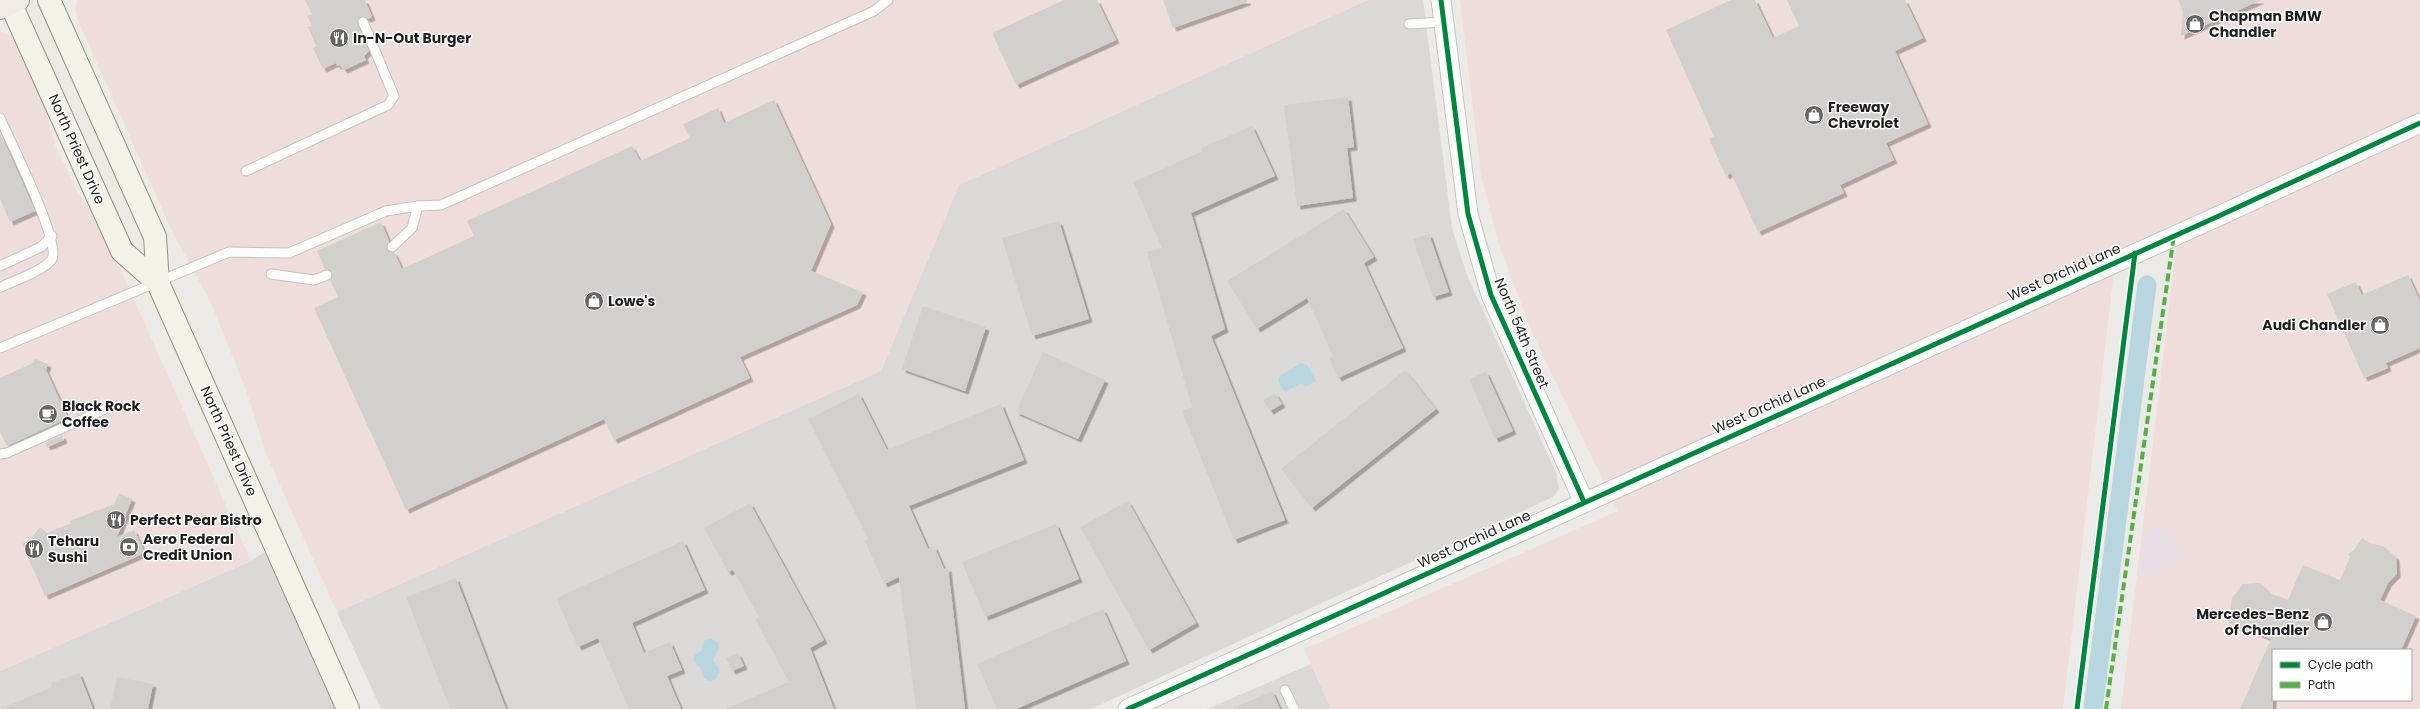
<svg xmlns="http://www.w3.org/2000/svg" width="2420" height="709" font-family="Poppins,sans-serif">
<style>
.residential{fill:#dad9d7}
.commercial{fill:#eeddda;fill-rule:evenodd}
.industrial{fill:#e9dee5}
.water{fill:#b8d6e0}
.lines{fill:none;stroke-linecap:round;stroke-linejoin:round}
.canal{stroke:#b8d6e0;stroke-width:19}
.building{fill:#d2d0cd;filter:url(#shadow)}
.lane-casing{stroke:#c4c4c2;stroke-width:11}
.street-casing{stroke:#c4c4c2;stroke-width:21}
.secondary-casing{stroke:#93957e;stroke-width:24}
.primary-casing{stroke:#a19882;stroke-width:24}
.lane{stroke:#fcfcfb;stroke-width:9}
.street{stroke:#fcfcfb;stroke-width:19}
.secondary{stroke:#f2f2e9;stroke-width:22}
.primary{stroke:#f0ebe4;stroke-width:22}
.quiet{stroke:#55b145;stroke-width:4;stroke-dasharray:8 4;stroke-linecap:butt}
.cycleway-casing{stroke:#fff;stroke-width:8}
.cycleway{stroke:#00873e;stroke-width:5}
.labels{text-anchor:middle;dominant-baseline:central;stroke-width:3;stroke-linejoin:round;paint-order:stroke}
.poi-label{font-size:14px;font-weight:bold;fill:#1d1d1d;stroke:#fff;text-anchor:start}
.street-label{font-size:14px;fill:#1d1d1d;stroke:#fff}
</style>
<defs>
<filter id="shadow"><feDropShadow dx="3.5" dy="3.5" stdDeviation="0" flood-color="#0004"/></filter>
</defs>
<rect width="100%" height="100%" fill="#ebeae6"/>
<!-- residential -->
<g class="residential">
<polygon points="1368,0 1423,0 1452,228 1467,275 1556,473 1559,489 1553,497 1091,709 381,709 337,612 881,371 959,185"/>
<polygon points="275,545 346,709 0,709 0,671 251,561"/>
<polygon points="1311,664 1331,709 1207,709"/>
</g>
<!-- commercial -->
<g class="commercial">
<polygon points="78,0 1368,0 959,185 881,371 337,612 267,456 245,387 211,303 172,231 78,20 75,8"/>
<path d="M1460 0H2420V709H2121L2178 233 2115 262 2063 709H1331L1304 649 1618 511 1533 335 1498 242 1481 175ZM2273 650H2411V700H2273Z"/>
<polygon points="0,31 16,38 38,82 55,145 78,193 99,222 251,561 0,671"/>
</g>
<!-- industrial -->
<polygon class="industrial" points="2167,522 2184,558 2140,579 2145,532"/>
<!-- water -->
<g class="water">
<polygon points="1301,363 1307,365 1316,381 1305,387 1302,383 1285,392 1278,381 1279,377"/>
<polygon points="710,638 718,643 719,647 713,660 720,670 716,679 709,681 703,677 701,669 693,660 695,655 701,651 704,641"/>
</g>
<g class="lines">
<!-- canal -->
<polyline class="canal" points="2093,709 2147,285"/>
</g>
<!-- building -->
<g class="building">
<polygon points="305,0 365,0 372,17 368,19 361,16 357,22 369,51 364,56 366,60 344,70 340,65 337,66 336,63 323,69 313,48 316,46 308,27 312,26 307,16 312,14"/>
<polygon points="1064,0 1097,0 1116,40 1016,85 992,33"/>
<polygon points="1163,0 1247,0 1247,2 1173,28"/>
<polygon points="1731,0 1755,0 1773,38 1799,26 1787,0 1905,0 1923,38 1895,51 1928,124 1886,143 1894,160 1840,185 1844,193 1758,232 1731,173 1726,176 1709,139 1714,136 1666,30"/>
<polygon points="2178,0 2261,0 2181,36 2183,11"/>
<polygon points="1348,97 1354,147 1347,148 1353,198 1297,206 1284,105"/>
<polygon points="774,100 831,224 811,271 863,292 857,305 740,357 750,378 614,440 604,419 406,510 314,308 338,297 330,280 332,272 325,269 317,251 381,222 389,241 386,249 390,253 394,252 402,269 474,236 467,221 632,146 640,161 690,138 683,124 718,108 724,123"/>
<polygon points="1252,126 1275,176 1191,213 1225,329 1211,336 1285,520 1234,540 1182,411 1192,407 1147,252 1162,248 1133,182 1203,151 1201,148"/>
<polygon points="0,132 35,211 10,222 0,199"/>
<polygon points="1344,209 1374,257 1364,263 1403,348 1338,378 1329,358 1333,356 1307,298 1257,329 1227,281"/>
<polygon points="1059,221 1089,319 1032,336 1002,238"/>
<polygon points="1429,234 1449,292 1433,297 1413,239"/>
<polygon points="2408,275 2420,301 2420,348 2386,363 2388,368 2364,378 2327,294 2356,282 2362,295"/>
<polygon points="923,306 986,327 965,391 902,369"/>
<polygon points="1043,352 1105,380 1078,439 1016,412"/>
<polygon points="35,359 48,364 46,370 68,418 7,446 0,432 0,378 33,363"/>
<polygon points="1405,370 1436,409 1312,508 1281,469"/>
<polygon points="1486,372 1513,431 1495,439 1469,379"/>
<polygon points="1275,393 1282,404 1270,411 1263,400"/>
<polygon points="859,394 887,450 1001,404 1024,460 909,506 928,549 934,546 944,569 948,568 965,709 916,709 899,577 884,584 865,541 868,539 808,419"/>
<polygon points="62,435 64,440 47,447 45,443"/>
<polygon points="119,493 132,499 117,537 134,530 145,553 45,596 22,544 29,541 40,527 47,533 71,523 70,521 114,504"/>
<polygon points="1128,501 1196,623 1149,650 1080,527"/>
<polygon points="750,503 824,640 810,648 834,709 725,709 789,682 755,619 759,617 733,570 728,572 704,528"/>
<polygon points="1056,524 1079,579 985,617 962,562"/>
<polygon points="2362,538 2370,543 2383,546 2396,557 2397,574 2388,583 2380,600 2416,616 2401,650 2273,650 2273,709 2240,709 2271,639 2254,632 2239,629 2225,618 2230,611 2232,598 2243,584 2260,583 2270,593 2288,600 2303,565 2340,580 2350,557 2348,554 2354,550"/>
<polygon points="683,541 705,590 632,623 644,653 670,642 682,670 667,676 681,709 629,709 598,638 578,647 556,598"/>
<polygon points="456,578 506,709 450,709 406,597"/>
<polygon points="1103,609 1126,661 1016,709 997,709 977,664"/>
<polygon points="738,653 744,666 732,671 726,658"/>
<polygon points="79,673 93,709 0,709 52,687 51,683"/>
<polygon points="117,677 153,684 148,709 110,709"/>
<polygon points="1272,691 1280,709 1232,709"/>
</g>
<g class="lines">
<defs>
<g id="lane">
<polyline points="1409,24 1444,22"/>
<path d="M0 118C10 141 61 242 52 259 46 270 13 281 1 287"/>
<polyline points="246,171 388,105 394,96 363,22"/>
<polyline points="392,247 412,228 418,206"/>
<polyline points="0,266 41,247 52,236"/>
<polyline points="271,274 314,280 327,275"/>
<polyline points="0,348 229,252 289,253 386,211 418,206 441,205 874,11 888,0"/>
<polyline points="0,454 7,453 103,410"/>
<polyline points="1285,690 1294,709"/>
</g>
<g id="street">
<polyline points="1441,0 1468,214 1491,295 1584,502"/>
<polyline points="1128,709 2221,215 2420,123"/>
</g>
<g id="secondary">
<polyline points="9,0 122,251 158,283"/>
<polyline points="49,0 155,237 158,283 348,709"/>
</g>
<polyline id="primary" points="0,8 18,0"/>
</defs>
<!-- lane casing -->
<use href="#lane" class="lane-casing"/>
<!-- street casing -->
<use href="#street" class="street-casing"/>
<!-- secondary casing -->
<use href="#secondary" class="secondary-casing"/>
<!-- primary casing -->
<use href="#primary" class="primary-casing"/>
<!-- lane -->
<use href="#lane" class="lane"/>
<!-- street -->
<use href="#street" class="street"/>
<!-- secondary -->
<use href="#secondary" class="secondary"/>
<!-- primary -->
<use href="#primary" class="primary"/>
<!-- quiet -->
<polyline class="quiet" points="2106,709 2174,235"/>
<defs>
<g id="cycleway">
<polyline points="1441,0 1468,214 1491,295 1584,502"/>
<polyline points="1128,709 2221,215 2420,123"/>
<polyline points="2077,709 2135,253"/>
</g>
</defs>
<!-- cycleway casing -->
<use href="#cycleway" class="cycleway-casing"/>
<!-- cycleway -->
<use href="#cycleway" class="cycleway"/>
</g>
<!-- icons -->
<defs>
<symbol id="shop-disc" viewBox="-11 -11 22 22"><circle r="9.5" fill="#656563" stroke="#fff"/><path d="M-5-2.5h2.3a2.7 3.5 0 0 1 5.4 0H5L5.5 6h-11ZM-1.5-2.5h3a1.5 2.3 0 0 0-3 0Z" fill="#fff"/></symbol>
<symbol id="restaurant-disc" viewBox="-11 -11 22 22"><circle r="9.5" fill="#656563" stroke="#fff"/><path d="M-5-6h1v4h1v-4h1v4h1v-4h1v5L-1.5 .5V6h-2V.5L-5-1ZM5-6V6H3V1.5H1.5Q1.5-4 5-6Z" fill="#fff"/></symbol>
<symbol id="cafe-disc" viewBox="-11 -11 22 22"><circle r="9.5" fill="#656563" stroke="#fff"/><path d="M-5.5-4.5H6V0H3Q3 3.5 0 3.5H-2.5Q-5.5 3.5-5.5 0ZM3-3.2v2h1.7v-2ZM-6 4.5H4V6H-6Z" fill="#fff"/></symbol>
<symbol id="bank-disc" viewBox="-11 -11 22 22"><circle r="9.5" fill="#656563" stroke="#fff"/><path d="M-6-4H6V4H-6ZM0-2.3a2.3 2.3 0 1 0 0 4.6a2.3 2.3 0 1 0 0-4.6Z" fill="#fff"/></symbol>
</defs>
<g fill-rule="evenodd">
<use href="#shop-disc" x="2184" y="13" width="22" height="22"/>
<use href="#restaurant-disc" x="328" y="27" width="22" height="22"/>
<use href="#shop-disc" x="1803" y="104" width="22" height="22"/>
<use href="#shop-disc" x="583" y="290" width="22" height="22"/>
<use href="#shop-disc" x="2369" y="314" width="22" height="22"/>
<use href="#cafe-disc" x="37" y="403" width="22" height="22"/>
<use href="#restaurant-disc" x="105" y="509" width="22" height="22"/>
<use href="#bank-disc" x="118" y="536" width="22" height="22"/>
<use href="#restaurant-disc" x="23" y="538" width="22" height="22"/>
<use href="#shop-disc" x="2312" y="611" width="22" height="22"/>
</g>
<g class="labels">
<!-- poi labels -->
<g class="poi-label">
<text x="2209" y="16">Chapman BMW<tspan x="2209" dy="16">Chandler</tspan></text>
<text x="353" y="38">In-N-Out Burger</text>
<text x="1828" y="107">Freeway<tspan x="1828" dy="16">Chevrolet</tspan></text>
<text x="608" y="301">Lowe's</text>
<text x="2366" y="325" text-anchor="end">Audi Chandler</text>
<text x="62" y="406">Black Rock<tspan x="62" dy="16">Coffee</tspan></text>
<text x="130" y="520">Perfect Pear Bistro</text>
<text x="143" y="539">Aero Federal<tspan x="143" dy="16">Credit Union</tspan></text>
<text x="48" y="541">Teharu<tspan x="48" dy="16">Sushi</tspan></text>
<text x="2309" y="614" text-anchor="end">Mercedes-Benz<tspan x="2309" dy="16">of Chandler</tspan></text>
</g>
<!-- street labels -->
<g class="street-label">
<text transform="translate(77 149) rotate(66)">North Priest Drive</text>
<text transform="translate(2064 272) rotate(-24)">West Orchid Lane</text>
<text transform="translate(1522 333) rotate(67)">North 54th Street</text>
<text transform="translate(1769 405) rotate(-24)">West Orchid Lane</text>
<text transform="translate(229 441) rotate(66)">North Priest Drive</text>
<text transform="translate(1474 539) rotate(-24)">West Orchid Lane</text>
</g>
</g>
<!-- legend -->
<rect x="2272" y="649" width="140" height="52" fill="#ffffff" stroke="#a5a5a5"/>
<rect x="2280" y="662" width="20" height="6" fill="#00873e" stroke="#a5a5a5"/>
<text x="2308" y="669" font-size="12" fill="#1d1d1d">Cycle path</text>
<rect x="2280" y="682" width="20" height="6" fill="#55b145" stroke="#a5a5a5"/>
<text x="2308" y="689" font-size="12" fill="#1d1d1d">Path</text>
</svg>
